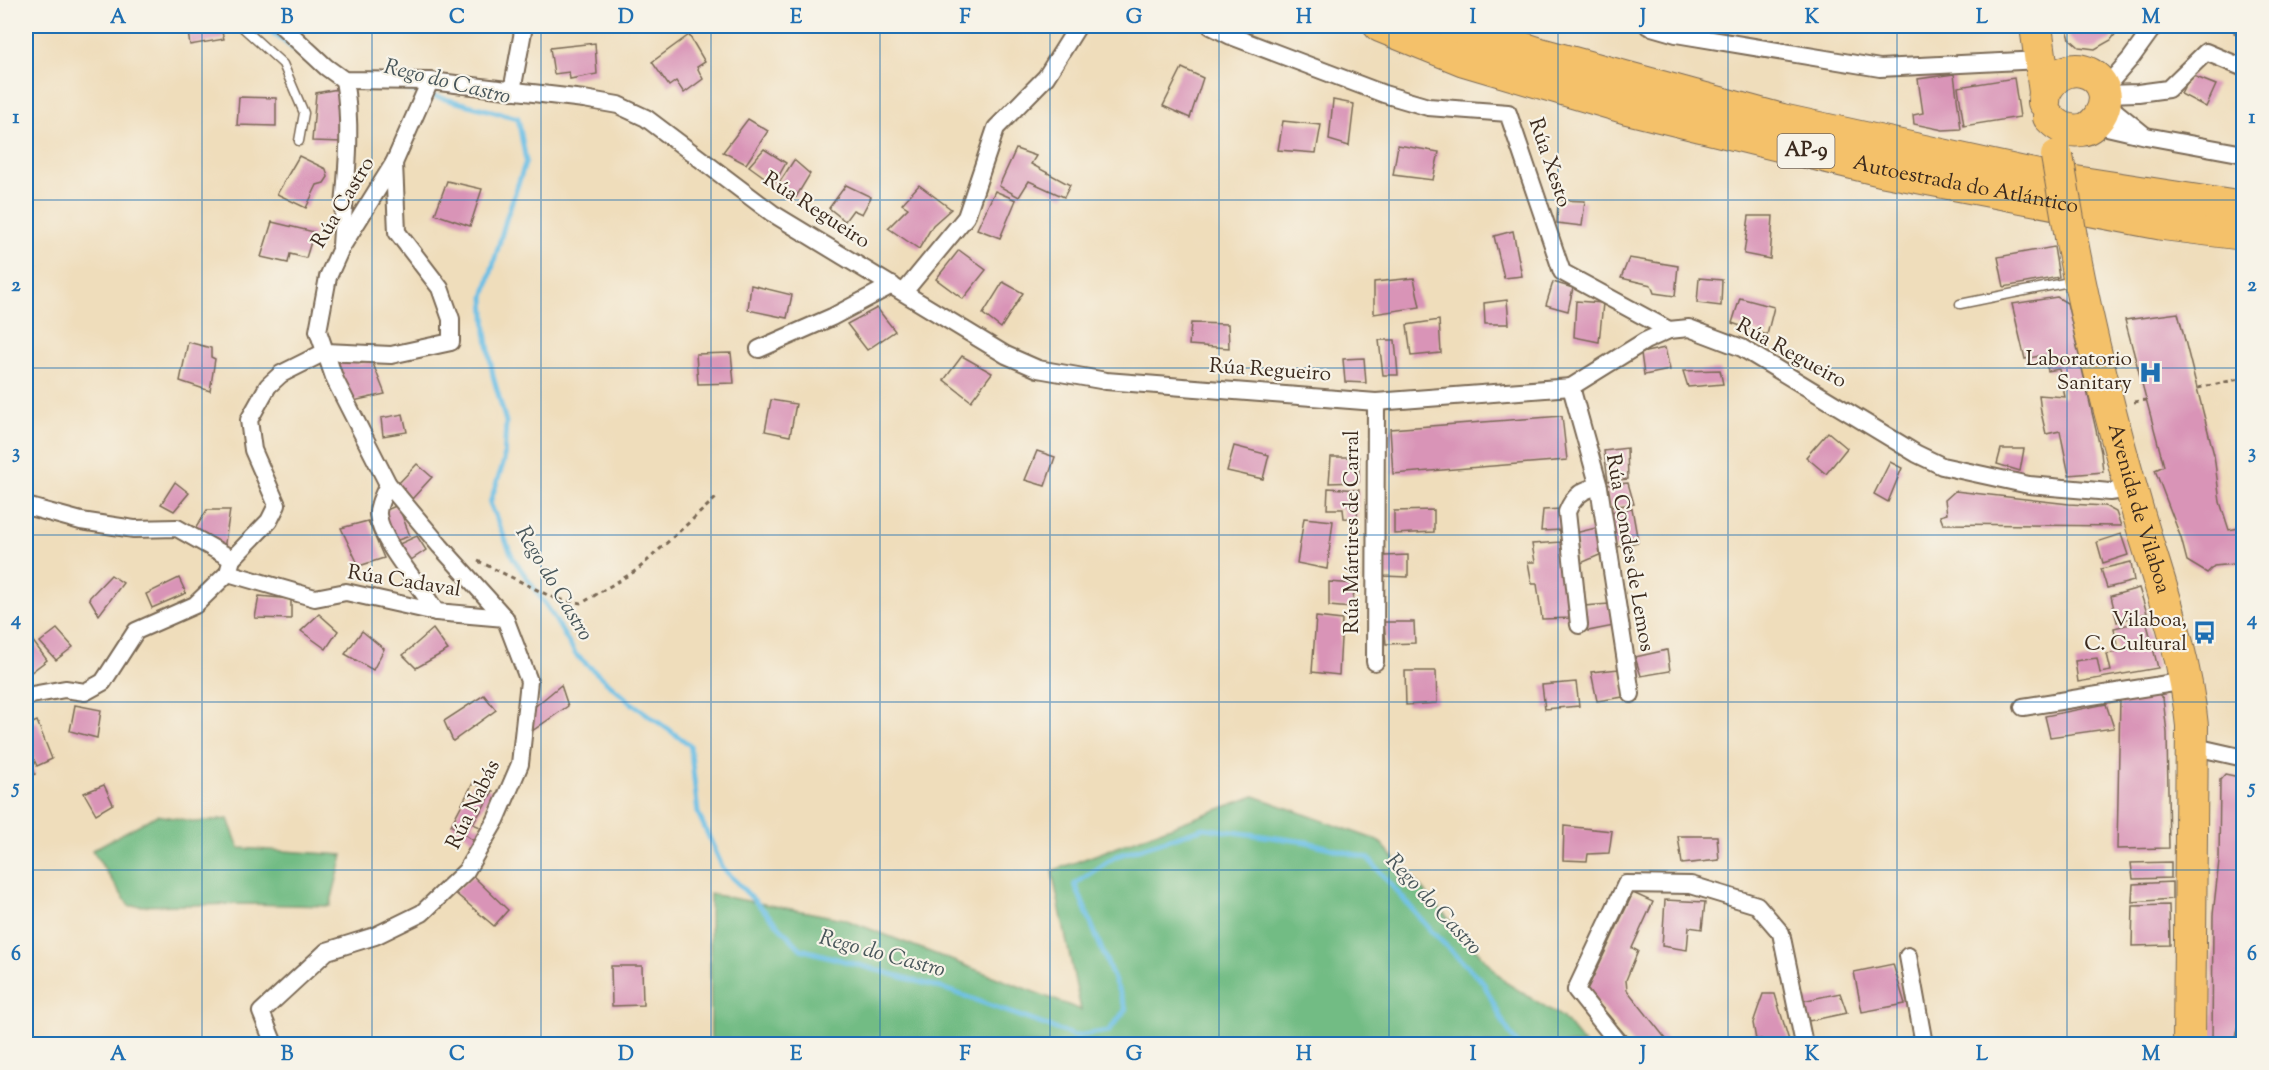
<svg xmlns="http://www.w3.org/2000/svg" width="2269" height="1070" font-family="'Sorts Mill Goudy',serif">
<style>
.forest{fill:#72bc84;stroke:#567351;stroke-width:1.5}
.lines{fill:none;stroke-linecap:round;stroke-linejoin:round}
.stream{stroke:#68bee5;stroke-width:5}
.building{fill:#d994b7}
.lane-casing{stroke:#7a6955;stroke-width:11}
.street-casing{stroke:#7a6955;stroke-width:20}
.highway-casing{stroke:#7a6955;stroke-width:34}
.path{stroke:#7a6955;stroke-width:3;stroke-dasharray:4.5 4.5;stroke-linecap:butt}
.lane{stroke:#fff;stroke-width:8}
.street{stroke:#fff;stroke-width:16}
.highway{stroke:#f4c16a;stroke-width:32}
.highway-bridge-casing{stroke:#7a6955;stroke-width:34;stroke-linecap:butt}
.highway-bridge{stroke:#f4c16a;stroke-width:32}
.grid{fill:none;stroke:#1f6fb2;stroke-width:1.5;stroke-opacity:0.55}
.labels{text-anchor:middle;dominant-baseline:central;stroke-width:4.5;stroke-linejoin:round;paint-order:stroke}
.shield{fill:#f7f3e8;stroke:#73665b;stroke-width:1.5}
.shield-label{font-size:20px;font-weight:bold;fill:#3b2a1e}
.street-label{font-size:21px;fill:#3b2a1e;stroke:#f7f3e8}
.poi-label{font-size:21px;fill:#3b2a1e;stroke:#f7f3e8;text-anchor:end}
.water-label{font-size:22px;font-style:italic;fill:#48565a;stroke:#f7f3e8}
.neatline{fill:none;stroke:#1f6fb2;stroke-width:2}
.grid-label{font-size:20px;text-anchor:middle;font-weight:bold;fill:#1f6fb2}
</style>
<rect width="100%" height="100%" fill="#f7f3e8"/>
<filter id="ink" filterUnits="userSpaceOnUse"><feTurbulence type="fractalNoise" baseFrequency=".0167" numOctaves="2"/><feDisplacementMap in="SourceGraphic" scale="12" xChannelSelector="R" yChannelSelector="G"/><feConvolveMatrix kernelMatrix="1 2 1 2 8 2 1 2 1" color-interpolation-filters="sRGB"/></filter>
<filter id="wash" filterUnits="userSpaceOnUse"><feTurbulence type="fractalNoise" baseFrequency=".008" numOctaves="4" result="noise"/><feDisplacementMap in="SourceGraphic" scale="24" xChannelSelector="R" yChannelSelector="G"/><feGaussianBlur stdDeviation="1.35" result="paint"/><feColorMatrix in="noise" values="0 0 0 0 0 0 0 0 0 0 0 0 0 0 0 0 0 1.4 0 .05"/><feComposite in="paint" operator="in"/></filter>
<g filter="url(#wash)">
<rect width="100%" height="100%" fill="#efddbb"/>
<!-- forest -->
<g class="forest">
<polygon points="1254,796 1379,841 1505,982 1562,1017 1584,1044 711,1044 710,894 844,919 1081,1010 1052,871"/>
<polygon points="157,815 197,822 228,819 239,848 343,855 330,906 247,904 129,906 92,850"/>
</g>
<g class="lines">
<!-- stream -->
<g class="stream">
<polyline points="264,26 298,52"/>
<polyline points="399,87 518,118 526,161 507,216 484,297 486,332 493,376 506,422 504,461 490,503 513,558 550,611 576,655 630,702 690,745 698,813 723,868 801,949 945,989 1075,1036 1109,1031 1126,1009 1075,884 1116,856 1204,828 1307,842 1368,858 1433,933 1483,982 1504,1024 1517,1044"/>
</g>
</g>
<g id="blocks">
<!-- building -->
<g class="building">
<polygon points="187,26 220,26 224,39 190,45"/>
<polygon points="2066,26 2121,26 2111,40 2095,49 2079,47 2070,39"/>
<polygon points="2236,26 2244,26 2244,39 2234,33"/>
<polygon points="689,35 705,62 697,67 703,79 684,93 676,81 669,86 652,62"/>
<polygon points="595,43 597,74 570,79 569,72 554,74 550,48"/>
<polygon points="1182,68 1203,78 1190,118 1163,106"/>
<polygon points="1954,74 1961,129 1943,130 1914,124 1913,115 1923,113 1918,79"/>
<polygon points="2191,75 2216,85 2206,107 2181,94"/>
<polygon points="2014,78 2020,117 1964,126 1958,87"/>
<polygon points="338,89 343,142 312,141 316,93"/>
<polygon points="239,97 276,98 276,126 237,125"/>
<polygon points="1333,100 1354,104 1349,146 1329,140"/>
<polygon points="748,119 768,131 746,164 723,152"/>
<polygon points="1283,121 1321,125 1316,153 1278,150"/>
<polygon points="1398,145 1439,152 1433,180 1393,175"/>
<polygon points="764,149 786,163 774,184 749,166"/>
<polygon points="1016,149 1036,156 1031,164 1070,185 1064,197 1029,181 1019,197 999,186"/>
<polygon points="299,156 326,169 328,177 324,183 317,185 306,208 277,194"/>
<polygon points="794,160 810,174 796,197 779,183"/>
<polygon points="447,181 482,189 470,226 435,214"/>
<polygon points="846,185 871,197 862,214 853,210 845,221 829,208"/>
<polygon points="919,185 951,209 933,225 919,249 888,228 908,208 902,204"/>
<polygon points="995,191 1016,200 1000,238 977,229"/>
<polygon points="1558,200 1585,201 1582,226 1557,223"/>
<polygon points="1749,216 1773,216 1770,259 1744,254"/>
<polygon points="272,222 314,232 306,258 290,254 288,263 261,257"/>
<polygon points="1513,231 1522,276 1504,278 1494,236"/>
<polygon points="2054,247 2059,277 2004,287 1998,257"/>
<polygon points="959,250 986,270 963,299 936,279"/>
<polygon points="1629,258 1678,266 1675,296 1654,293 1651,285 1621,278"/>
<polygon points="1414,278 1420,307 1374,314 1374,282"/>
<polygon points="1699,278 1722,280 1721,306 1697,303"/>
<polygon points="1003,282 1023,293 1001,328 983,314"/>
<polygon points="1553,282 1573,288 1568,311 1546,305"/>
<polygon points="751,285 792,295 787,318 748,310"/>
<polygon points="2057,297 2067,303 2101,452 2103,472 2069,475 2060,431 2046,434 2041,412 2039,395 2065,397 2059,369 2048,371 2044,355 2025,359 2012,304"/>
<polygon points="1740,298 1774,307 1767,335 1732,323"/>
<polygon points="1507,300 1509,324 1485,324 1484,303"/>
<polygon points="1576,301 1603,303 1599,342 1574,337"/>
<polygon points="877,308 895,331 867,350 847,324"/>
<polygon points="2178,313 2214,455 2220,502 2229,530 2244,527 2244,563 2214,566 2207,573 2187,561 2181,538 2155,470 2164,466 2125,320"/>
<polygon points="1439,320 1441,353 1411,356 1407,325"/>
<polygon points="1191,323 1228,324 1229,348 1189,345"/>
<polygon points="1379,340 1395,340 1398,375 1383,375"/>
<polygon points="188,342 211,348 211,357 215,359 210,391 180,381"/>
<polygon points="1665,348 1670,370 1644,375 1641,353"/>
<polygon points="731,353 734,383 698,384 696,354"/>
<polygon points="962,356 992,373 971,401 944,380"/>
<polygon points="355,357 358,364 372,361 385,394 349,402 333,358"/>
<polygon points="1364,358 1366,383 1345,382 1343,359"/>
<polygon points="1720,370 1723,384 1688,387 1683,371"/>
<polygon points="771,400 796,404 790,436 765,431"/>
<polygon points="403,414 407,432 383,436 381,418"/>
<polygon points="1562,416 1567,460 1393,474 1390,429"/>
<polygon points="1828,432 1847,448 1826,474 1806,457"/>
<polygon points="1234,446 1269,455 1263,479 1227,471"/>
<polygon points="1627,448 1628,479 1608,481 1604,451"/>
<polygon points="2001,449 2024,449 2020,471 1997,464"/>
<polygon points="1037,451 1055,457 1045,486 1025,480"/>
<polygon points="1331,457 1359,457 1359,482 1329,483"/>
<polygon points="1890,462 1902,468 1888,502 1874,494"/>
<polygon points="417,464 432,477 412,499 397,485"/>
<polygon points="175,482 189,493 174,511 161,504"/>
<polygon points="1628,483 1634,504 1609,507 1606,485"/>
<polygon points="1328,488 1359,490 1357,519 1344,518 1343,509 1327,509"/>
<polygon points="1955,491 2069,504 2105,506 2116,512 2121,526 1943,524 1940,516 1947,514 1945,500"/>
<polygon points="398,505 410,536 392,542 382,512"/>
<polygon points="1632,508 1638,542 1613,548 1610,512"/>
<polygon points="1561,509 1563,530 1541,531 1543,510"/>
<polygon points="207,510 230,510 224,549 195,529"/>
<polygon points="1434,510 1434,532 1394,534 1394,511"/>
<polygon points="1304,518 1333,521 1327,569 1297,563"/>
<polygon points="368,521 384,558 359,566 341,528"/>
<polygon points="1600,527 1604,553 1579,564 1575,533"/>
<polygon points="2121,534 2128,555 2103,563 2097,542"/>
<polygon points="417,536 426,550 408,562 397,545"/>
<polygon points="1562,542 1572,618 1542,619 1537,584 1532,584 1528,562 1535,562 1532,544"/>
<polygon points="1408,555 1408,577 1383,576 1384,556"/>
<polygon points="2131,562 2134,581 2107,588 2101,569"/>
<polygon points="111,575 123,583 99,615 89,598"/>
<polygon points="179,578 186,593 152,608 146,594"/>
<polygon points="1329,582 1355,584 1352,608 1329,606"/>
<polygon points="2139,588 2147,613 2117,622 2111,596"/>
<polygon points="259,596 291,599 291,619 255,618"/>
<polygon points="1609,604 1614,626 1588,631 1584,606"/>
<polygon points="319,614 338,631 326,649 301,631"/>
<polygon points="1316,617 1342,620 1339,675 1312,672"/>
<polygon points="2146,620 2158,668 2078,682 2075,661 2097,658 2100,673 2111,671 2107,654 2118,652 2114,628"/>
<polygon points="1384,622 1414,622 1415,643 1386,644"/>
<polygon points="57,629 73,647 56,660 40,642"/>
<polygon points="433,629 448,650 416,668 403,655"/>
<polygon points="362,631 384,649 373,670 345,654"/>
<polygon points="26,632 47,660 26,676"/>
<polygon points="1667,650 1670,671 1641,676 1635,657"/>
<polygon points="1619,669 1623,697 1597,701 1591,672"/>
<polygon points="1405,671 1436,671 1437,703 1406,705"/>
<polygon points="1576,682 1579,706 1545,709 1542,685"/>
<polygon points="561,685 568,706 532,731 532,709"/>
<polygon points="2155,691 2163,698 2167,733 2169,848 2117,849 2120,697"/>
<polygon points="484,695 496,710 453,741 444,721"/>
<polygon points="2106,704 2114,728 2050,737 2045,716"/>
<polygon points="75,705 101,710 97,738 70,731"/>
<polygon points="37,721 52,759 37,766 26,742 26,726"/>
<polygon points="26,752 35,774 26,778"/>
<polygon points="2225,774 2244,778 2244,1008 2234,1044 2212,1044 2213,915 2219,861 2220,780"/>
<polygon points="473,783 493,791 473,824 485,829 477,843 451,825"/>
<polygon points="104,785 113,804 96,814 84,793"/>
<polygon points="1564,826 1612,831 1609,853 1588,854 1587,861 1563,860"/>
<polygon points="1678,836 1717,836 1719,860 1682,864"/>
<polygon points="2171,862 2171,878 2133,879 2131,863"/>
<polygon points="473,876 508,910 494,926 454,892"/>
<polygon points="2172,882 2172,899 2132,902 2133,884"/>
<polygon points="1633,893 1653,902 1632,948 1638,951 1626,980 1627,990 1670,1044 1633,1044 1587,990"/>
<polygon points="1665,900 1705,902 1702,929 1689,927 1687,950 1662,946"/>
<polygon points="2169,905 2170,945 2132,946 2133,906"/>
<polygon points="1893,964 1905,1004 1862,1012 1854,972"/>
<polygon points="611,966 642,966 643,1005 612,1006"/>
<polygon points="1840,993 1847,1013 1809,1021 1802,1001"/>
<polygon points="1763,994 1775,994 1790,1044 1763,1044 1761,1039 1756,1040 1753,1023"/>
</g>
</g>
</g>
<g filter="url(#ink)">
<use href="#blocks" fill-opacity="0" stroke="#7a6955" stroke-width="1.5"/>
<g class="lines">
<defs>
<g id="lane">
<polyline points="241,26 283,64 304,113 299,141"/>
<polyline points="1960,304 2074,281"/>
</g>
<g id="street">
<polyline points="282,26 326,67 344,80 430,81 584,99 618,105 646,118 772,213 1006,355 1038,369 1106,381 1376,402 1571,387 1645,341 1669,330 1689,328 1742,348 1917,454 1942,466 2029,485 2110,492 2131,489"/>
<polyline points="1211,26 1231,36 1384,94 1428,107 1508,113 1562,272 1669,330"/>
<polyline points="1648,26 1676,34 1880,68 2041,60"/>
<polyline points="2104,89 2131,58 2154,26"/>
<polyline points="512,91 524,26"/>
<polyline points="2105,94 2138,93 2168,89 2206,52 2244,68"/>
<polyline points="2106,100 2116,112 2143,134"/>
<polyline points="2094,124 2146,136 2244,154"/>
<path d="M341 246C344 192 354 134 344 80"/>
<polyline points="904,292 966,217 996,128 1046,77 1078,26"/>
<polyline points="759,349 832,317 892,285"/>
<polyline points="1571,387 1599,487 1631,694"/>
<path d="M388 484C385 492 377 506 378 515 382 545 420 584 436 612"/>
<polyline points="26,506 81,521 134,529 177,528 232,559"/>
<polyline points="228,573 315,598 346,592 436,612 505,618"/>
<path d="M1579 625 1567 512C1573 497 1583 488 1599 487"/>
<polyline points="1375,662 1376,402"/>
<polyline points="26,696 65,689 85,692 103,682 136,631 195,605 228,573 232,559 269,521 277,505 253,450 249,420 268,386 281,374 325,352 391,355 451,342 451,319 440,288 397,232 394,163"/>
<polyline points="2023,707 2186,681"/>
<polyline points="2191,746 2244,758"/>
<polyline points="1908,956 1924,1044"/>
<polyline points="274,1044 261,1012 327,951 375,936 422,913 466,871 496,820 520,764 529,681 505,618 440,546 388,484 335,380 318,331 328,277 341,248 394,163 430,81"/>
<polyline points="1619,1044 1576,990 1626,884 1691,885 1757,905 1781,933 1804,1044"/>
</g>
<g id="highway">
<path id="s1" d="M1380 26 1464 60 1627 108 1881 170 2163 224 2244 234"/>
<polyline points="1455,26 1540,54 1782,120 2043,177 2244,208"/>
<polyline points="2036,26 2045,92 2044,102"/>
<path d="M2045 92C2068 47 2123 80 2099 117 2094 124 2089 129 2081 130 2067 132 2058 127 2049 117"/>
<path id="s2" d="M2071 237C2088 329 2111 420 2137 509 2158 580 2185 652 2192 726L2189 1044"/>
</g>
</defs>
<!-- lane casing -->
<use href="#lane" class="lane-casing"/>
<!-- street casing -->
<use href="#street" class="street-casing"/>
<!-- highway casing -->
<use href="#highway" class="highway-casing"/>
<!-- path -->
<g class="path">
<polyline points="2198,388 2244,378"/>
<polyline points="2134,402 2146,400"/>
<polyline points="478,561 556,599 582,603 637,570 717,497"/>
</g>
<!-- lane -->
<use href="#lane" class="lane"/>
<!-- street -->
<use href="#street" class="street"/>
<!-- highway -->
<use href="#highway" class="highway"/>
<defs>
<polyline id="highway-bridge" points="2057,156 2071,237"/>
</defs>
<!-- highway-bridge casing -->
<use href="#highway-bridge" class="highway-bridge-casing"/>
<!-- highway-bridge -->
<use href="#highway-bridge" class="highway-bridge"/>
</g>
</g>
<!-- grid -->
<path class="grid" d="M202 26V1044M372 26V1044M541 26V1044M711 26V1044M880 26V1044M1050 26V1044M1219 26V1044M1389 26V1044M1558 26V1044M1728 26V1044M1897 26V1044M2067 26V1044M26 200H2244M26 368H2244M26 535H2244M26 702H2244M26 870H2244"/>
<!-- icons -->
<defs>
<symbol id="hospital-bare" viewBox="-9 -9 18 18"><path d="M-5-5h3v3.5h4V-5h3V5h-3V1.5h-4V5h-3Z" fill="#1f6fb2" stroke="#f7f3e8" stroke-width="2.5" paint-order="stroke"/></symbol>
<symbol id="bus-bare" viewBox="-9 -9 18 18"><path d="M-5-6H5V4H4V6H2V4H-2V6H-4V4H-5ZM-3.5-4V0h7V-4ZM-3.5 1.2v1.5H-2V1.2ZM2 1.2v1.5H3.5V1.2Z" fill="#1f6fb2" stroke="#f7f3e8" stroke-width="2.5" paint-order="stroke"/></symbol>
</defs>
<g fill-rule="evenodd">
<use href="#hospital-bare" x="2134" y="356" width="33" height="33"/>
<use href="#bus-bare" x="2188" y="616" width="33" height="33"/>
</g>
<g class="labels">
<!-- shield labels -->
<rect class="shield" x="1777.5" y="134" width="57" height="34" rx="4.5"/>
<g class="shield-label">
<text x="1806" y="151">AP-9</text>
</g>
<!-- street labels -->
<g class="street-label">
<text transform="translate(1549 163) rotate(71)">Rúa Xesto</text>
<text stroke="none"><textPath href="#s1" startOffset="608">Autoestrada do Atlántico</textPath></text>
<text transform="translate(344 203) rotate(-59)">Rúa Castro</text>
<text transform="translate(816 211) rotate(33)">Rúa Regueiro</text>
<text transform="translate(1791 354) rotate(29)">Rúa Regueiro</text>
<text transform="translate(1270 371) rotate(4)">Rúa Regueiro</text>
<text stroke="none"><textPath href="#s2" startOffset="280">Avenida de Vilaboa</textPath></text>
<text transform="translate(1353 532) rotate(-90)">Rúa Mártires de Carral</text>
<text transform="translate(1629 553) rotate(80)">Rúa Condes de Lemos</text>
<text transform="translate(404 582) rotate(9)">Rúa Cadaval</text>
<text transform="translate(474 805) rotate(-64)">Rúa Nabás</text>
</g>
<!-- poi labels -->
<g class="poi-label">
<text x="2132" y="360">Laboratorio<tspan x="2132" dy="24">Sanitary</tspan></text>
<text x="2187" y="621">Vilaboa,<tspan x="2187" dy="24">C. Cultural</tspan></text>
</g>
<!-- water labels -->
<g class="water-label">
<text transform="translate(447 83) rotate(14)">Rego do Castro</text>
<text transform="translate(553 584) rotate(59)">Rego do Castro</text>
<text transform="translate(1433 905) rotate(47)">Rego do Castro</text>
<text transform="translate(882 955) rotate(15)">Rego do Castro</text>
</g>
</g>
<!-- margin -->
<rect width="2269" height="1070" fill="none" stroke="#f7f3e8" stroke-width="66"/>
<rect x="33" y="33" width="2203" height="1004" class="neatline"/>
<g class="grid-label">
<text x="118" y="23">A</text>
<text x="287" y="23">B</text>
<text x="457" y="23">C</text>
<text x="626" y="23">D</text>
<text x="796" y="23">E</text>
<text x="965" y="23">F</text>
<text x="1134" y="23">G</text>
<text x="1304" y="23">H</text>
<text x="1473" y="23">I</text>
<text x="1643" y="23">J</text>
<text x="1812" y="23">K</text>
<text x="1982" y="23">L</text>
<text x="2151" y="23">M</text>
<text x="16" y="123">1</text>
<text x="2252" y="123">1</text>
<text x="16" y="291">2</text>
<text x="2252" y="291">2</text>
<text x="16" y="458">3</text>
<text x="2252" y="458">3</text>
<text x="16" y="625">4</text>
<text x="2252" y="625">4</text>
<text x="16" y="793">5</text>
<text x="2252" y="793">5</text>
<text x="16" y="960">6</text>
<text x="2252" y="960">6</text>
<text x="118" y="1060">A</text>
<text x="287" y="1060">B</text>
<text x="457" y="1060">C</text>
<text x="626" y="1060">D</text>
<text x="796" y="1060">E</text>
<text x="965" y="1060">F</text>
<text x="1134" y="1060">G</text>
<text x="1304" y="1060">H</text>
<text x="1473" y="1060">I</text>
<text x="1643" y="1060">J</text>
<text x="1812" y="1060">K</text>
<text x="1982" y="1060">L</text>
<text x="2151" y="1060">M</text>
</g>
</svg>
